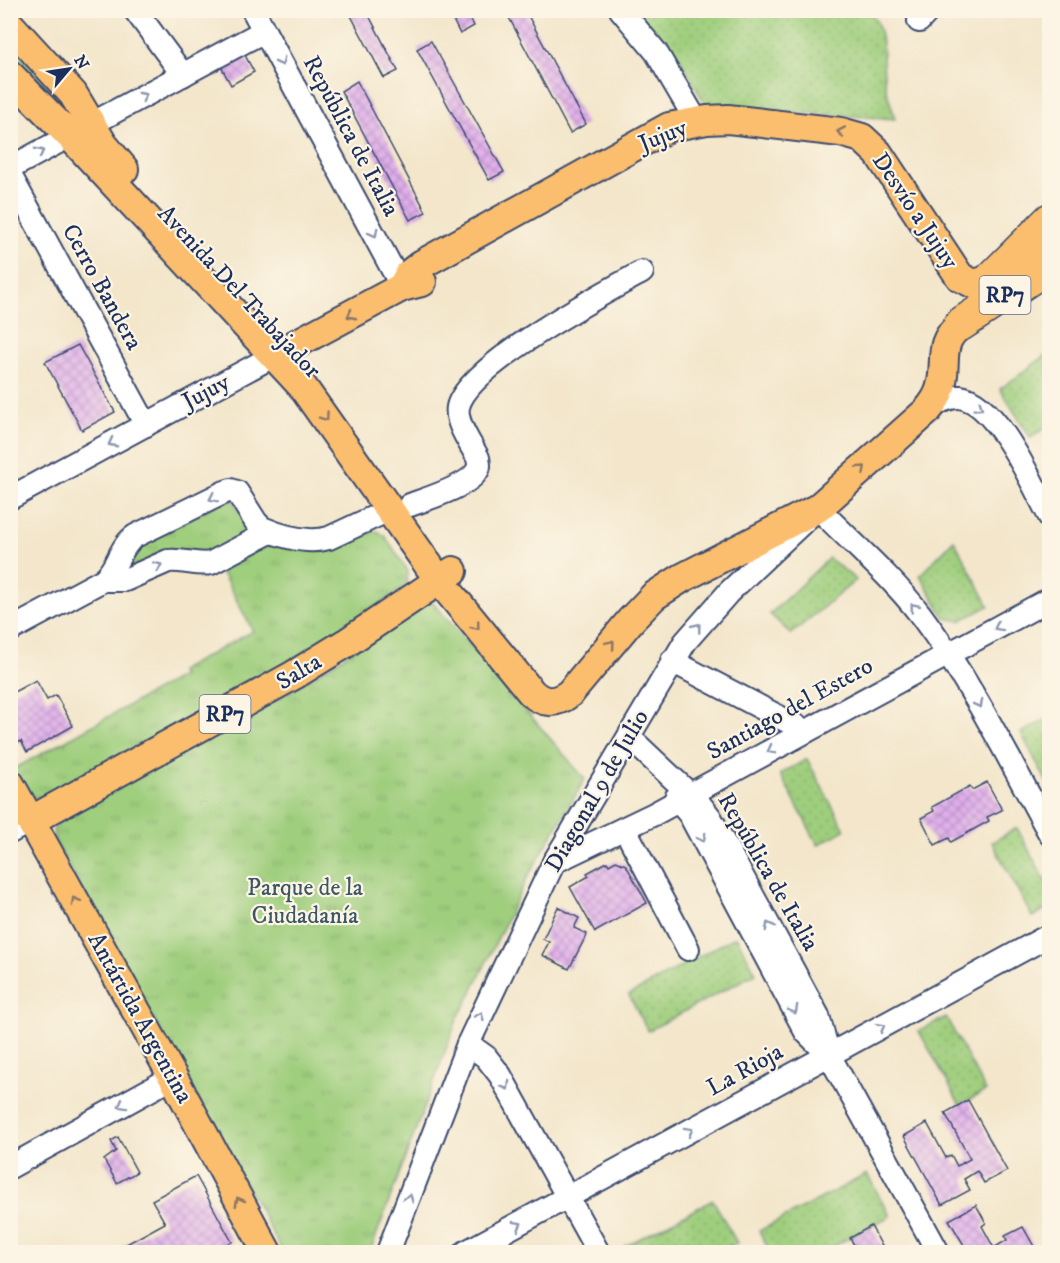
<svg xmlns="http://www.w3.org/2000/svg" width="1060" height="1263" font-family="'IM FELL DW Pica',serif">
<style>
.grass{fill:url(#grass-dots);stroke:#5d7e6e;stroke-width:1.5}
.park{fill:url(#park-tufts);stroke:#5d7e6e;stroke-width:1.5}
.garden{fill:#9fce7d;stroke:#5d7e6e;stroke-width:1.5}
.building{fill:url(#building-cross-hatch)}
.lines{fill:none;stroke-linecap:round;stroke-linejoin:round}
.minor-casing{stroke:#3b4a6e;stroke-width:26}
.major-casing{stroke:#3b4a6e;stroke-width:32}
.highway-casing{stroke:#3b4a6e;stroke-width:36}
.minor{stroke:#fff;stroke-width:22}
.major{stroke:#fbbe6e;stroke-width:28}
.highway{stroke:#fbbe6e;stroke-width:33}
.oneway{stroke:#8d97ae}
.oneway2{stroke:#8b7666}
.labels{text-anchor:middle;dominant-baseline:central;stroke-width:4.5;stroke-linejoin:round;paint-order:stroke}
.shield{fill:#fcf5e5;stroke:#5e6a86;stroke-width:1.5}
.shield-label{font-size:22px;font-weight:bold;fill:#1b2f5e}
.street-label{font-size:24px;fill:#1b2f5e;stroke:#fcf5e5}
.park-label{font-size:24px;fill:#3c5766;stroke:#fcf5e5}
</style>
<defs>
<pattern id="grass-dots" width="8" height="8" patternUnits="userSpaceOnUse" patternTransform="scale(1.5)"><rect width="8" height="8" fill="#9fce7d"/><path d="M2 2h.1M6 6h.1" fill="none" stroke="#88b16e" stroke-width="1.8" stroke-linecap="round"/></pattern>
<pattern id="park-tufts" width="24" height="20" patternUnits="userSpaceOnUse" patternTransform="scale(1.5)"><rect width="24" height="20" fill="#9fce7d"/><path d="M3 7l-1-3M5 7V3M7 7l1-3M15 17l-1-3M17 17v-4M19 17l1-3" fill="none" stroke="#88b16e"/></pattern>
<pattern id="building-cross-hatch" width="8" height="8" patternUnits="userSpaceOnUse" patternTransform="scale(1.5)"><rect width="8" height="8" fill="#e0afeb"/><path d="M0 0l8 8M0 8l8-8" fill="none" stroke="#b58fc2"/></pattern>
</defs>
<rect width="100%" height="100%" fill="#fcf5e5"/>
<filter id="ink" filterUnits="userSpaceOnUse"><feTurbulence type="fractalNoise" baseFrequency=".0167" numOctaves="2"/><feDisplacementMap in="SourceGraphic" scale="12" xChannelSelector="R" yChannelSelector="G"/><feConvolveMatrix kernelMatrix="1 2 1 2 8 2 1 2 1" color-interpolation-filters="sRGB"/></filter>
<filter id="wash" filterUnits="userSpaceOnUse"><feTurbulence type="fractalNoise" baseFrequency=".008" numOctaves="4" result="noise"/><feDisplacementMap in="SourceGraphic" scale="24" xChannelSelector="R" yChannelSelector="G"/><feGaussianBlur stdDeviation="1.35" result="paint"/><feColorMatrix in="noise" values="0 0 0 0 0 0 0 0 0 0 0 0 0 0 0 0 0 1.4 0 .05"/><feComposite in="paint" operator="in"/></filter>
<g filter="url(#wash)">
<rect width="100%" height="100%" fill="#f3e6cb"/>
<!-- grass -->
<g class="grass">
<path d="M632 11H869C887 28 881 60 885 83 887 95 892 107 895 119L706 106 683 64Z"/>
<polygon points="1049,353 1049,426 1030,437 1000,389"/>
<polygon points="954,540 989,606 960,621 945,618 920,575"/>
<polygon points="829,558 856,580 791,634 770,614"/>
<polygon points="1049,718 1049,786 1021,733"/>
<polygon points="807,759 845,830 818,845 780,774"/>
<polygon points="1017,828 1049,888 1049,908 1032,917 992,842"/>
<polygon points="736,936 756,973 648,1031 629,995"/>
<polygon points="946,1017 986,1091 960,1105 919,1031"/>
<polygon points="867,1174 890,1216 823,1252 770,1252 759,1231"/>
<polygon points="713,1200 737,1243 718,1252 629,1252 625,1246"/>
</g>
<!-- park -->
<g class="park">
<polygon points="230,497 254,533 219,556 120,571 138,546"/>
<path d="M377 531 385 536 408 571 407 582 398 592 320 643 233 694 43 797H31L12 770 182 676 179 671 253 631 221 571C240 560 262 542 284 543 299 544 314 553 330 549 346 545 360 532 377 531Z"/>
<polygon points="431,600 585,779 527,878 467,1002 458,1017 370,1252 283,1252 55,841 53,831 61,820 270,704"/>
</g>
<!-- garden -->
<polygon class="garden" points="10,44 32,68 62,108 11,54"/>
<g id="blocks">
<!-- building -->
<g class="building">
<polygon points="348,10 366,10 398,71 384,78"/>
<polygon points="448,10 466,10 474,26 460,34"/>
<polygon points="505,10 525,10 586,124 570,133"/>
<polygon points="431,41 504,172 489,180 417,49"/>
<polygon points="240,46 254,72 231,85 217,59"/>
<polygon points="357,81 426,212 410,220 341,91"/>
<polygon points="78,345 115,412 82,430 45,362"/>
<polygon points="36,680 47,700 56,695 73,726 27,752 21,741 17,743 10,730 10,694"/>
<polygon points="987,782 1002,810 987,817 989,821 951,842 949,838 935,845 921,818 934,811 932,807 970,786 972,790"/>
<polygon points="616,861 626,865 647,903 595,932 570,887 589,876 587,873 607,862 609,865"/>
<polygon points="558,907 579,918 574,928 587,934 569,969 542,955 549,942 543,939"/>
<polygon points="968,1100 1007,1171 984,1183 977,1171 964,1179 970,1190 942,1205 904,1136 927,1123 946,1158 951,1155 957,1166 970,1159 945,1113"/>
<polygon points="118,1137 137,1172 117,1183 104,1160 116,1151 111,1141"/>
<polygon points="196,1176 232,1242 212,1252 112,1252 165,1223 152,1200"/>
<polygon points="976,1205 986,1223 982,1226 994,1248 1007,1240 1005,1236 1023,1227 1036,1250 1032,1252 968,1252 949,1220"/>
<polygon points="871,1226 883,1248 896,1252 853,1252 857,1250 850,1238"/>
</g>
</g>
</g>
<g filter="url(#ink)">
<use href="#blocks" fill-opacity="0" stroke="#3b4a6e" stroke-width="1.5"/>
<g class="lines">
<defs>
<g id="minor">
<polyline points="135,10 183,75"/>
<polyline points="253,10 402,287"/>
<polyline points="621,10 656,52 697,122"/>
<polyline points="919,21 929,10"/>
<polyline points="10,168 264,31"/>
<polyline points="10,175 146,425"/>
<path d="M927 411C936 404 947 396 960 397 997 402 1033 486 1050 517"/>
<polyline points="10,498 288,348"/>
<path d="M410 505C426 499 469 486 477 471 480 467 479 463 478 458 471 444 455 423 458 407 467 366 604 293 642 272"/>
<path d="M103 580H125L168 561C182 559 197 566 211 563L270 532"/>
<path d="M10 630 103 580C118 568 119 547 135 536L225 492 231 490 237 492 256 522 262 528C281 536 308 544 329 538L389 510"/>
<polyline points="672,661 806,731"/>
<polyline points="629,737 699,803 710,817 818,1016 829,1055 938,1252"/>
<polyline points="676,798 690,815 806,1032 828,1054"/>
<polyline points="625,829 688,949"/>
<polyline points="10,832 30,821"/>
<polyline points="554,862 654,814 1050,599"/>
<polyline points="468,1044 486,1057 500,1075 598,1252"/>
<polyline points="10,1167 173,1077"/>
<path d="M388 1252 468 1044 554 862 685 642 729 592 818 508C852 543 890 575 920 614 971 682 1009 759 1050 834"/>
<polyline points="466,1252 1050,935"/>
</g>
<g id="major">
<polyline points="10,25 73,94 103,144 124,169"/>
<path d="M10 75 70 136 302 386 439 580 531 692C543 704 556 704 570 693L631 620 654 596 682 578 818 508 927 411C933 404 939 396 941 386 948 361 936 344 961 324"/>
<polyline points="402,287 409,274 422,264 669,127 707,120 728,119 841,132 862,138 878,153 960,277 974,284 991,279"/>
<polyline points="292,346 402,287 422,282"/>
<polyline points="10,784 173,1077 267,1252"/>
<polyline points="30,821 294,675 346,643 453,571"/>
</g>
<g id="highway">
<polyline points="991,279 1050,220"/>
<polyline points="961,324 1050,265"/>
</g>
</defs>
<!-- minor casing -->
<use href="#minor" class="minor-casing"/>
<!-- major casing -->
<use href="#major" class="major-casing"/>
<!-- highway casing -->
<use href="#highway" class="highway-casing"/>
<!-- minor -->
<use href="#minor" class="minor"/>
<!-- major -->
<use href="#major" class="major"/>
<!-- highway -->
<use href="#highway" class="highway"/>
</g>
<!-- one-way arrows -->
<defs><path id="oneway-chevron" d="M-2-3.5L2.5 0L-2 3.5" fill="none" stroke-width="1.6" stroke-linecap="round" stroke-linejoin="round" transform="scale(1.5)"/></defs>
<g class="oneway">
<use href="#oneway-chevron" transform="translate(281 62) rotate(62)"/>
<use href="#oneway-chevron" transform="translate(143 96) rotate(-28)"/>
<use href="#oneway-chevron" transform="translate(40 152) rotate(-28)"/>
<use href="#oneway-chevron" transform="translate(374 233) rotate(62)"/>
<use href="#oneway-chevron" transform="translate(979 407) rotate(35)"/>
<use href="#oneway-chevron" transform="translate(112 443) rotate(152)"/>
<use href="#oneway-chevron" transform="translate(213 498) rotate(154)"/>
<use href="#oneway-chevron" transform="translate(158 566) rotate(-24)"/>
<use href="#oneway-chevron" transform="translate(914 607) rotate(-129)"/>
<use href="#oneway-chevron" transform="translate(697 627) rotate(-51)"/>
<use href="#oneway-chevron" transform="translate(998 627) rotate(151)"/>
<use href="#oneway-chevron" transform="translate(979 704) rotate(62)"/>
<use href="#oneway-chevron" transform="translate(771 750) rotate(152)"/>
<use href="#oneway-chevron" transform="translate(702 838) rotate(62)"/>
<use href="#oneway-chevron" transform="translate(769 926) rotate(-118)"/>
<use href="#oneway-chevron" transform="translate(794 1010) rotate(62)"/>
<use href="#oneway-chevron" transform="translate(480 1016) rotate(-66)"/>
<use href="#oneway-chevron" transform="translate(881 1027) rotate(-29)"/>
<use href="#oneway-chevron" transform="translate(506 1086) rotate(61)"/>
<use href="#oneway-chevron" transform="translate(122 1105) rotate(151)"/>
<use href="#oneway-chevron" transform="translate(689 1131) rotate(-29)"/>
<use href="#oneway-chevron" transform="translate(409 1198) rotate(-69)"/>
<use href="#oneway-chevron" transform="translate(518 1225) rotate(-29)"/>
</g>
<g class="oneway2">
<use href="#oneway-chevron" transform="translate(841 132) rotate(-170)"/>
<use href="#oneway-chevron" transform="translate(351 315) rotate(152)"/>
<use href="#oneway-chevron" transform="translate(325 417) rotate(55)"/>
<use href="#oneway-chevron" transform="translate(862 469) rotate(-42)"/>
<use href="#oneway-chevron" transform="translate(476 626) rotate(51)"/>
<use href="#oneway-chevron" transform="translate(611 644) rotate(-50)"/>
<use href="#oneway-chevron" transform="translate(75 901) rotate(-119)"/>
<use href="#oneway-chevron" transform="translate(239 1201) rotate(-118)"/>
</g>
</g>
<g class="labels">
<!-- shield labels -->
<g class="shield">
<rect x="979.5" y="276" width="51" height="38" rx="4.5"/>
<rect x="199.5" y="695" width="51" height="38" rx="4.5"/>
</g>
<g class="shield-label">
<text x="1005" y="295">RP7</text>
<text x="225" y="714">RP7</text>
</g>
<!-- street labels -->
<g class="street-label">
<text transform="translate(351 136) rotate(62)">República de Italia</text>
<text transform="translate(663 136) rotate(-22)">Jujuy</text>
<text transform="translate(915 211) rotate(56)">Desvío a Jujuy</text>
<text transform="translate(102 287) rotate(61)">Cerro Bandera</text>
<text transform="translate(239 292) rotate(47)">Avenida Del Trabajador</text>
<text transform="translate(206 392) rotate(-28)">Jujuy</text>
<text transform="translate(299 672) rotate(-31)">Salta</text>
<text transform="translate(790 709) rotate(-29)">Santiago del Estero</text>
<text transform="translate(597 791) rotate(-60)">Diagonal 9 de Julio</text>
<text transform="translate(768 872) rotate(60)">República de Italia</text>
<text transform="translate(140 1018) rotate(61)">Antártida Argentina</text>
<text transform="translate(745 1070) rotate(-29)">La Rioja</text>
</g>
<!-- park labels -->
<g class="park-label">
<text x="305" y="888">Parque de la<tspan x="305" dy="28">Ciudadanía</tspan></text>
</g>
</g>
<!-- margin -->
<rect width="1060" height="1263" fill="none" stroke="#fcf5e5" stroke-width="36"/>
<!-- north arrow -->
<g transform="translate(69 69) rotate(61)" stroke="#fcf5e5" stroke-width="4.5" paint-order="stroke">
<path d="M0-4.5L10 22L0 15L-10 22Z" fill="#1b2f5e"/>
<text y="-9" font-size="16" font-weight="bold" text-anchor="middle" fill="#1b2f5e">N</text>
</g>
</svg>
